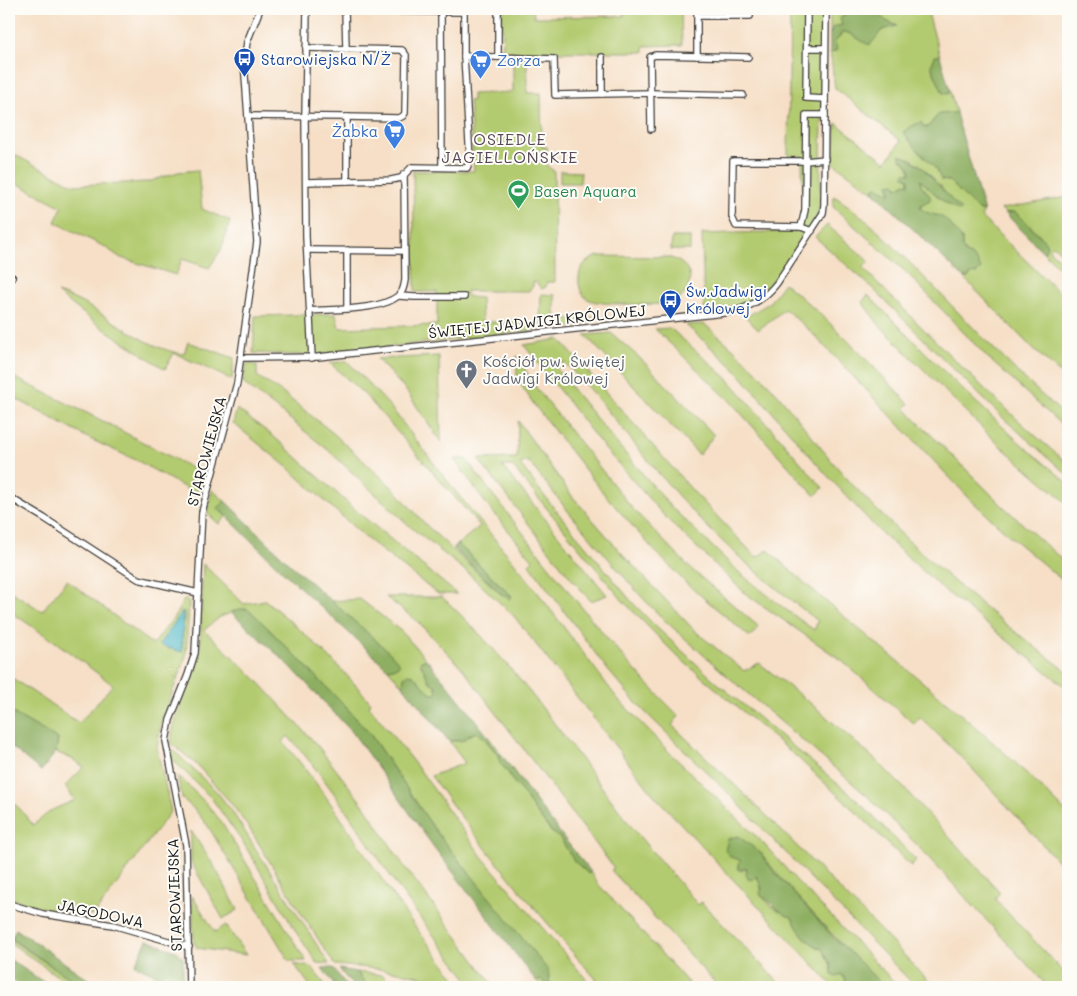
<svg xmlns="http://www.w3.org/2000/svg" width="1077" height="996" font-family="Mali,sans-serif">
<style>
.green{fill:#b3cb70;stroke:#687446;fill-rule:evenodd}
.forest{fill:#8eaf62;stroke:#55663f}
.water{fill:#4ab6c6;stroke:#336971}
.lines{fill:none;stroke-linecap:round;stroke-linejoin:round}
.minor-casing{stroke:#3d3936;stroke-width:8}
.minor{stroke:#fff;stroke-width:5.5}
.labels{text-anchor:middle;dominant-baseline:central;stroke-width:4;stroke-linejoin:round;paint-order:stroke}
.transit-label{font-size:15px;fill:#164399;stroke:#fdfcf7;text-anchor:start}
.shop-label{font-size:15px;fill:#366cbe;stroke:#fdfcf7;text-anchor:start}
.leisure-label{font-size:15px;fill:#27864d;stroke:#fdfcf7;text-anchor:start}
.street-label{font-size:15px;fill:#1c1c1c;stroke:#fdfcf7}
.worship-label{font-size:15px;fill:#5b616d;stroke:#fdfcf7;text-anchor:start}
.neighbourhood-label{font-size:16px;letter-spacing:1px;fill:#594958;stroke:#fdfcf7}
</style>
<rect width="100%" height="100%" fill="#fdfcf7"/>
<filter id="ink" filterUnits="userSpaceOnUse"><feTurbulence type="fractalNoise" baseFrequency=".02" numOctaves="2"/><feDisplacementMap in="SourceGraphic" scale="10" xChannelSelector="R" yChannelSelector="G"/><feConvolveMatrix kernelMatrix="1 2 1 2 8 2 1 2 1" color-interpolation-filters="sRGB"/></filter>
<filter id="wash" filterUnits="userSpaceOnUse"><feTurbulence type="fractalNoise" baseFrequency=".0096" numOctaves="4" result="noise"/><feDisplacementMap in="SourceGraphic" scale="20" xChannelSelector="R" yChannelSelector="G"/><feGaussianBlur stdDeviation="1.12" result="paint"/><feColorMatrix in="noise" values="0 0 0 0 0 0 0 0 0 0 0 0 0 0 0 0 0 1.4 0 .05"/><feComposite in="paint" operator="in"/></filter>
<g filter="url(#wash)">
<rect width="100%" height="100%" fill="#f6dfc6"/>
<!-- green -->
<g class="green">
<polygon points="502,9 533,9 534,17 624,16 624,9 681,9 682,45 644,46 644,52 527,52 527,93 541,93 542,147 547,147 547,166 554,171 555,282 547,282 546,287 542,289 536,282 533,282 533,286 529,291 466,291 466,295 470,297 481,298 482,322 540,322 541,294 555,295 555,320 594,317 594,321 575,326 326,354 302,355 253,353 255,316 336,314 339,328 437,325 437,292 415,292 413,171 474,171 469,101 472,100 472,94 513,92 513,51 503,51"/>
<path d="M790 9H822C822 59 823 110 821 160 820 176 822 195 819 210 815 228 768 291 752 300 738 308 719 308 704 309L702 234 798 231 803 210 802 156H788Z"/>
<polygon points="830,9 849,9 850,12 841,17 842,25 833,27 830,35"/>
<path d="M874 9H898L902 13 904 11 899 9H908L906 11 909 9H927L940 56 935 57 931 66 943 93 947 94 950 91 956 112C950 115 940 112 936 117 933 120 931 124 928 127H924L917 150C928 158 938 167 941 180L949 181 980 211 984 212 981 217 1068 301V380L1033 349 964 278H968L971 274 981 269 971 255 965 253 962 247V239L929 213C925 213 922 212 920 207L928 193 921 185 920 179 943 201 960 210 943 191 941 186 935 183 932 177 921 166 910 158H900C916 170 907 170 909 184L903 185 898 189 888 184 891 192 888 193 874 188V192L833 163 836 123 886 162 901 141 835 88 830 51 832 53 836 47 835 41 839 38 842 32 851 33 858 39 896 25 886 21Z"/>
<polygon points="9,152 74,185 148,182 178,172 198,170 202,209 230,221 221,250 209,268 182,259 176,275 121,258 105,247 55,222 62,207 9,179"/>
<polygon points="560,171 581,172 580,183 560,183"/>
<path d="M834 196C866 216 894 247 921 274 969 323 1016 374 1068 418V431L988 358 907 273 833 207Z"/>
<polygon points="1068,197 1068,259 1053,245 1049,250 1068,267 1068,276 1044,253 1047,245 1040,235 1015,212 1005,213 1001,209"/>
<path d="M827 225 869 261 863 268C930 336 996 403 1068 464V475L1003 418 868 284 815 237Z"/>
<polygon points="672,237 690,237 690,250 671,250"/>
<path d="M599 256 667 257C696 263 697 290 672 304 655 304 603 306 590 300 581 297 578 285 579 277 580 265 588 259 599 256Z"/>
<path d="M784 283C829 319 869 362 909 404L905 408 913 417 1005 508 1068 565V585L1012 538 972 501 809 330 785 309 758 330 746 317 769 303Z"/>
<path d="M57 293C101 305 139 348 184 354L188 342 234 358 232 380 174 353 165 369 101 327Z"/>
<polygon points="868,295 962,389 1018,441 1068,483 1068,504 997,443 880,326 862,302"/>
<path d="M704 324C732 346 758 371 781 398 804 426 826 456 851 483 916 553 991 615 1068 672V689L944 590 880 532 825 473 734 368 686 325Z"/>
<polygon points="670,328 729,380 823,488 815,496 730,401 655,329"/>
<polygon points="611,333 641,359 714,435 699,455 585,335"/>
<path d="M559 339 692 490 753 554 757 557 768 550C866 640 975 718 1068 814V872L963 759 920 717 914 724 841 660 746 594 666 518 605 449 524 345ZM564 362C604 402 637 450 675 492 717 541 767 582 818 621L814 630 785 609 741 574 672 508 619 446 556 369Z"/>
<polygon points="439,356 441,442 405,389 377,359"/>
<polygon points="517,356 537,389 632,508 690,568 759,627 750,637 687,584 653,549 605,495 535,406 517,379"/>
<path d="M347 361 389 405 456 492 526 577 617 698 670 753 763 843 796 880 899 987H884C858 962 833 936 809 909 792 891 775 873 761 853L736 858 741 860 739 866 741 871 748 868C764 882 757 884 765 899 769 906 784 914 792 917 798 931 807 943 822 949L831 965V969L841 974 846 980 843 985 846 987H834L652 793 513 615 468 573 413 529 328 450 286 416 243 383 246 365 247 363 257 365V376L284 394 333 433 394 489 427 526 502 595 510 599 512 596 458 544 480 526 366 396 330 363Z"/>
<polygon points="9,375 99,419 203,474 196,494 138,461 90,439 9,395"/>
<polygon points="237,409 273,436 360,514 457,594 438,594 367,539 287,467 233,423"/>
<polygon points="518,421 572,496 625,557 695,631 744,671 759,663 814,706 879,763 902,786 1000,892 995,899 1068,977 1068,987 1048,987 917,845 865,794 725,674 662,618 639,594 572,516 528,461 520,464 549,502 632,602 655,626 716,682 856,799 916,860 911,866 860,816 798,758 677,656 623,601 512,466 502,466 607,595 591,601 570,577 478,459 517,458"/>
<path d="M454 459H466C496 500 528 539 559 579 597 627 635 673 679 716L672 725 764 813 883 933 934 987H916L727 792 636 703 607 669 529 564 533 560 487 505Z"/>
<polygon points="212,490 225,501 218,508 226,517 219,524 207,513"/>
<path d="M203 564 244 604 265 600C303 631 340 665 371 703L369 706 422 773 483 858 593 987H541L537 982 541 980 478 885 437 833 370 734 343 704 256 616 241 609 220 617 204 630 257 680 317 745 365 807 404 866 494 986 472 985C448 953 423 923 400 890 364 838 331 783 288 736L283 742C329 795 365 856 405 913 423 938 443 962 461 986 449 985 439 980 428 978 398 971 366 967 335 965L301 913 251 831 231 803 196 764 171 743C173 711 193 682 200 650Z"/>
<path d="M67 580 153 645 177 613 185 598 189 603 186 656 161 722 157 749 171 811 94 915 49 910 9 898V799L21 810 33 825 52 810 75 800 65 786 84 767 72 759 56 752 58 739 9 711V676L79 723 113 685 57 643 9 611V590L42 611ZM183 611 184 612 182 652 159 645Z"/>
<path d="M386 597H442C510 659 563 735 618 809 642 842 672 873 698 905L701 902 783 987H719L611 870 614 868 462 668 417 621Z"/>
<polygon points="360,599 402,632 426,659 420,662 429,681 436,686 437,695 431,694 413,675 404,678 403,686 388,669 397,667 400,664 332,601"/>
<path d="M476 732 485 739 498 755 500 763 508 772 512 780 524 794 528 801 535 811 551 832 560 838 571 855 588 874 591 872 597 883 692 987H603C543 919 484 850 431 776L465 763 449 741H460Z"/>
<polygon points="171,748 218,793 233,813 329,964 317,963 298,935 244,844 212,799 172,759"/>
<polygon points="177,775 204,801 220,820 306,961 289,961 208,826 195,810 182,798"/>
<polygon points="191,831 214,866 238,910 223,919 191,862"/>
<polygon points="192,896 215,932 226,925 246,955 197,948 194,943"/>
<polygon points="13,935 13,941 83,987 73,987 9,942"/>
<polygon points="294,964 311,967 327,987 311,987"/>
<polygon points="357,972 383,975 392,987 368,987"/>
</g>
<!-- forest -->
<g class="forest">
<path d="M849 9H874L886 21 897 26 882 30 870 45C857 41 856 33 842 32L839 38 835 41 837 50 832 53 830 51V35L833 27 842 25 840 18 850 12Z"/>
<polygon points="935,56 940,56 950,91 948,94 943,93 931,66"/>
<path d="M956 112 957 117 984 212 977 209 949 181 941 180C937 166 925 159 916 148 911 143 907 137 903 132L912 126 921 122 924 127H928C931 124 933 120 936 117 940 111 950 115 956 112Z"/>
<path d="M899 155C908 156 913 162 921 166L961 210 959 211 943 201 920 180 921 185 930 196V200L921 205 920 207C925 215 934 213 942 217 950 222 955 232 962 239V247L965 253C974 255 977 261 981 269L977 273 971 274 968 278H964L874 192V188L878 186 889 193 891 192 888 184 895 183 898 188 905 183 909 184V179L903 175 905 173H911C911 166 905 162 900 158Z"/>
<polygon points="1015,212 1044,240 1047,245 1044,253 1005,213"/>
<polygon points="225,501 291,565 389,652 400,664 397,667 388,669 280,569 218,508"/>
<polygon points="458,544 512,597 510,599 503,595 453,548"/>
<polygon points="241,609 247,609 256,616 343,704 370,734 437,833 548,970 550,984 546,984 541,980 537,982 433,846 353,733 291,667 231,612"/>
<path d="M426 659C485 727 534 803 591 872L589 874 574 861 560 838 552 832 535 811 528 801 524 794 512 780 508 772 500 763 498 755 485 739 476 732 469 735 464 740 449 741 403 686 404 677 408 674 413 675 431 694H437L436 686 429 681 420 662Z"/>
<polygon points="9,711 58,739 56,752 41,771 9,745"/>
<path d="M738 836 761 853 772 869 835 939 852 954 884 987H846L843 985 846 980 841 974 836 977 832 975 831 965 822 949C807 943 798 931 792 917L785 915 760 894 762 888 757 876 752 880 748 879 746 874 747 868 738 870 740 860 730 857 725 850 728 839Z"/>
<polygon points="16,929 99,987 83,987 13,940 13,935"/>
<polygon points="147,940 178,952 183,958 183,987 135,965"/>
<polygon points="9,959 51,987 22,987 9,978"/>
<polygon points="322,968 333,968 348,987 336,987"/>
<polygon points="339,969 357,972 368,987 354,987"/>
</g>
<!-- water -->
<polygon class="water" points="183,611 182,652 159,645"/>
</g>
<g filter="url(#ink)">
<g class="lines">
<defs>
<g id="minor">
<polyline points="307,9 305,116 306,237 312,358"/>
<polyline points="345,9 346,49"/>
<polyline points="382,9 382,11 464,12"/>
<polyline points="498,9 498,57"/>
<polyline points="807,9 806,98 825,99"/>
<polyline points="441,12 442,167"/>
<polyline points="698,16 750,16"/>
<polyline points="306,48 402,50 406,55 405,113 403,116 399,118 347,117"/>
<polyline points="807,48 825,48"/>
<polyline points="464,56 554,59 555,95 650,93 743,95"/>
<polyline points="697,56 697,9"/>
<polyline points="602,57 602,94"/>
<polyline points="248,116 347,117 347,181"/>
<polyline points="651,129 650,57 655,55 748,57"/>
<polyline points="306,182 391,180 401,178 412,167 467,168 470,160 464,56 464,9"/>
<polyline points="801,227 805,210 806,115 825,115"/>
<polyline points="812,231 801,227 736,226 732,217 733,161 805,161 825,159"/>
<polyline points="307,250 404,251"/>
<polyline points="9,281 12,277"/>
<polyline points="399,296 414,297 464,297"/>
<polyline points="347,308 347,250"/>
<path d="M310 311C332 309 384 311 400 294 404 290 404 285 405 280L404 174"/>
<path d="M242 358 318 357 724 313C746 310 764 300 777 283L823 213 824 205 826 9"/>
<polyline points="9,497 44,518 138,579 198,593"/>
<polyline points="9,904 43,914 113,925 189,947"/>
<polyline points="189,987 186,845 166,741 170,720 188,675 195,653 202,512 237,383 257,242 244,62 247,42 260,9"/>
</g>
</defs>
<!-- minor casing -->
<use href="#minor" class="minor-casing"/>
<!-- minor -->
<use href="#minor" class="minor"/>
</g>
</g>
<!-- icons -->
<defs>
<symbol id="bus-pin" viewBox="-11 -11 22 30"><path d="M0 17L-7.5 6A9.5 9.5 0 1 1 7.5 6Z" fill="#1a4fb4" stroke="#fdfcf7"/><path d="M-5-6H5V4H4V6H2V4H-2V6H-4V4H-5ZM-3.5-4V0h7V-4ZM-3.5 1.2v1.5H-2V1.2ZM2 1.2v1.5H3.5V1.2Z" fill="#fff"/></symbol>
<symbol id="supermarket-pin" viewBox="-11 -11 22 30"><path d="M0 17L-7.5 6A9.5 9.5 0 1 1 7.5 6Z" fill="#3f7fe0" stroke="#fdfcf7"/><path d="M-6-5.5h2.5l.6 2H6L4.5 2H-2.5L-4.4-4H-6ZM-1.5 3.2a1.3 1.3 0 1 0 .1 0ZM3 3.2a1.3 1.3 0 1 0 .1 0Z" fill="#fff"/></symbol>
<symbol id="stadium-pin" viewBox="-11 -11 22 30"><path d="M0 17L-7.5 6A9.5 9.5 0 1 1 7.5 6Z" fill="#2e9e5b" stroke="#fdfcf7"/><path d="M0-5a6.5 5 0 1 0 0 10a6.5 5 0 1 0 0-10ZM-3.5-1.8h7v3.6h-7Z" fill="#fff"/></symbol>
<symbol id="church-pin" viewBox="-11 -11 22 30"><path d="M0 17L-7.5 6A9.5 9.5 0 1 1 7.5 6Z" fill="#6b7280" stroke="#fdfcf7"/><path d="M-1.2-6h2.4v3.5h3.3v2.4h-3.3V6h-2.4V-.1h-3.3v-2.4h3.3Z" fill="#fff"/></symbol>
</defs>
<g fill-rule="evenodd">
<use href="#bus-pin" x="232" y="46" width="25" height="34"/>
<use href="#supermarket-pin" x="468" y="48" width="25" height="34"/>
<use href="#supermarket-pin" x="382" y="118" width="25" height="34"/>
<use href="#stadium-pin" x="506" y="178" width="25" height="34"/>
<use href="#bus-pin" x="658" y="288" width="25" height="34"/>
<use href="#church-pin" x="454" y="358" width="25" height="34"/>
</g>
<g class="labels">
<!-- transit labels -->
<g class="transit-label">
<text x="261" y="59">Starowiejska N/Ż</text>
<text x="686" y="291">Św.Jadwigi<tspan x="686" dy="17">Królowej</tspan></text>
</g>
<!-- shop labels -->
<g class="shop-label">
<text x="497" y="60">Zorza</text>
<text x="378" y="131" text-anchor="end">Żabka</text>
</g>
<!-- leisure labels -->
<g class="leisure-label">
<text x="534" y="191">Basen Aquara</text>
</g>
<!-- street labels -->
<g class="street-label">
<text transform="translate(537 321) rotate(-6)">ŚWIĘTEJ JADWIGI KRÓLOWEJ</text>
<text transform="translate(206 451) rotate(-75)">STAROWIEJSKA</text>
<text transform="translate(174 895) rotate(-92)">STAROWIEJSKA</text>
<text transform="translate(101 913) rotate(12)">JAGODOWA</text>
</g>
<!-- worship labels -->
<g class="worship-label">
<text x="483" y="361">Kościół pw. Świętej<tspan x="483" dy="17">Jadwigi Królowej</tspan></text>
</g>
<!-- neighbourhood labels -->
<g class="neighbourhood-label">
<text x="510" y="138">OSIEDLE<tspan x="510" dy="18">JAGIELLOŃSKIE</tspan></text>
</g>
</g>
<!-- margin -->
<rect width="1077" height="996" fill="none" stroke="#fdfcf7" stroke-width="30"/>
</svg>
